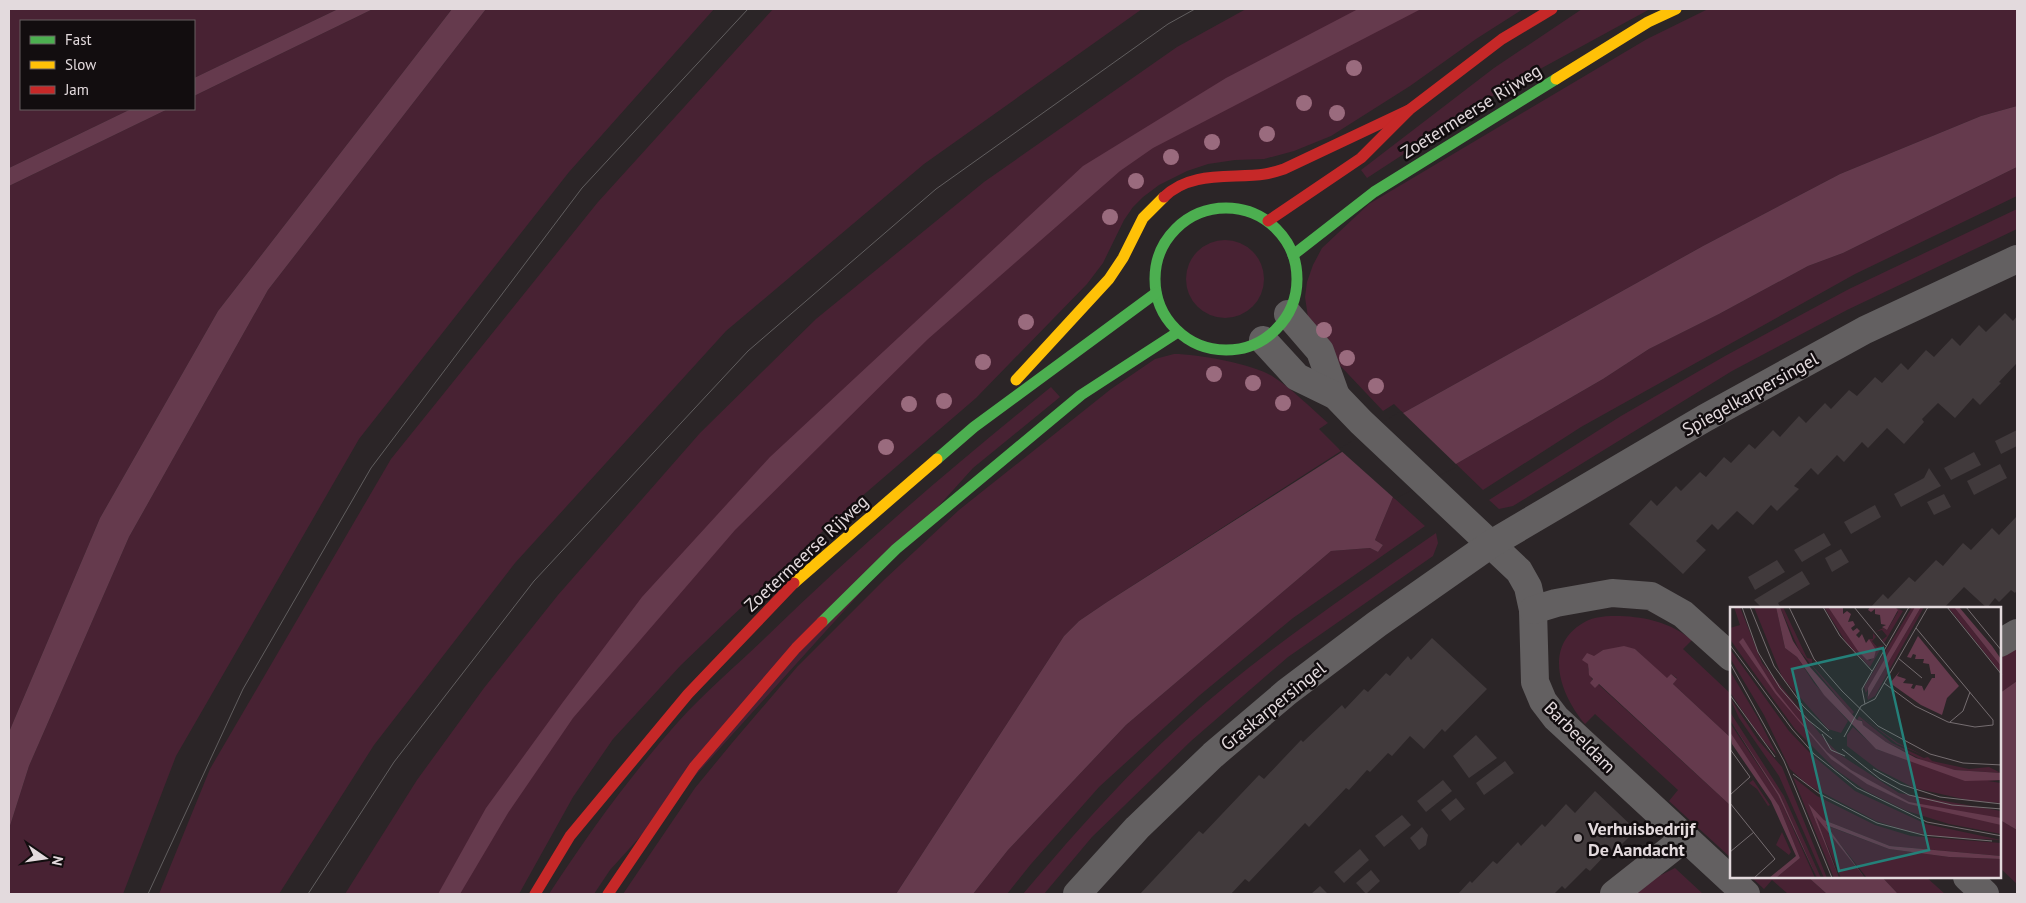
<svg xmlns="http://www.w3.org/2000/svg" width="2026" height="903" font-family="'PT Sans',sans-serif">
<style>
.green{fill:#482233}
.water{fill:#653a4d}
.pier{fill:#2b2527}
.building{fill:#413a3c}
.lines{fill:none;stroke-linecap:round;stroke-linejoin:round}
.street{stroke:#636061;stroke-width:28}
.fast{stroke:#4caf50;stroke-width:11}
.slow{stroke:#ffc107;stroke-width:11}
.jam{stroke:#c62828;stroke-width:11}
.tram{stroke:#615e5f;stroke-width:1}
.tree{fill:#9a6b7e}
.poi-dot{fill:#a39b9d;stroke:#120d0f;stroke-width:2}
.labels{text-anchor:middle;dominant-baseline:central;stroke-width:5;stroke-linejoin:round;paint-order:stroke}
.street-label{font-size:18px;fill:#e3dadd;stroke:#120d0f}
.poi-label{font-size:18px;font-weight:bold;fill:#e3dadd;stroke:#120d0f;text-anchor:start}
.inset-road{fill:none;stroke:#756d70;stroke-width:1}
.view{fill:#248079;fill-opacity:0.15;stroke:#248079;stroke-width:2.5}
.inset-edge{fill:none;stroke:#e3dadd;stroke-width:2.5}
</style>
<rect width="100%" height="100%" fill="#2b2527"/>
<!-- green -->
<g class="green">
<polygon points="9,9 338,9 194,78 194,21 21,21 21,109 131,109 9,168"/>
<polygon points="373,9 452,9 218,311 100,518 9,732 9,186 168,109 194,109 194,96"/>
<polygon points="486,9 714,9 569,172 359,439 176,756 123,894 9,894 9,829 29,766 129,537 268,290"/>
<polygon points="773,9 1142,9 924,164 726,331 515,563 374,745 279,894 159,894 210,769 391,459 598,202"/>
<polygon points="1246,9 1523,9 1476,39 1410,86 1331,136 1294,151 1264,159 1235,160 1208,164 1187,171 1159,185 1143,197 1133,207 1124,220 1103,263 1087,284 976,398 839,516 729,619 681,665 613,739 573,797 519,894 345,894 417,780 484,688 558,595 700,433 816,319 984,182 1177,47"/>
<polygon points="1582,9 1650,9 1505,88 1367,178 1361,170 1494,68"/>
<polygon points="1708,9 2017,9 2017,106 1981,116 1840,174 1703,246 1403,413 1394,404 1383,411 1332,357 1309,324 1305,297 1307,282 1313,265 1322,248 1369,204 1647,39"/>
<polygon points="2017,167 2017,196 1855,274 1581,427 1483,490 1456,464 1603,379 1649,349 1719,314 1808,266 1843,253"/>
<polygon points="2017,209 2017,229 1847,310 1732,371 1513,506 1499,509 1489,500 1621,416 1725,356 1849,289"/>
<circle cx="1225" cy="279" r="39"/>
<path d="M1174 354C1198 354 1252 364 1272 376 1292 389 1310 407 1328 423L1319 429 1341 451 1107 602 1079 621 1064 636 896 894H623L695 788 732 743 797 667 885 579 959 510 1111 389 1155 359Z"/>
<path d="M1051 387 1060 397 973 468 610 870 594 894H549C588 834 630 776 678 722 705 692 736 666 765 638 856 549 952 467 1051 387Z"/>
<polygon points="1393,497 1425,526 1293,618 1200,695 1099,787 1031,864 1007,894 973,894 1008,850 1126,725 1331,551 1370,548 1378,552 1383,545 1375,540"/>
<path d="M1436 533 1438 543 1433 556 1288 657 1191 741 1092 837 1044 894H1023C1073 835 1124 777 1181 725 1260 653 1349 594 1436 533Z"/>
<path d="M1620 616C1647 617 1671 623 1692 640L1683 649 1731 694V738L1673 684 1677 678 1671 674 1667 679 1635 649 1603 650 1594 657 1589 664 1588 669 1595 687 1598 684 1731 806V858L1669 801 1678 790 1595 714 1585 724C1561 696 1542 647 1583 623 1593 616 1608 616 1620 616Z"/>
<polygon points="2017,642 2017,681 2000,693 2000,651"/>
<polygon points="2000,820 2017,830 2017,884 2000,868"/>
<polygon points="1675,868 1703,894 1629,894 1657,872 1661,875"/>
<polygon points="1751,877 1808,877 1827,894 1788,894 1772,880 1764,889"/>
<polygon points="1882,877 1926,877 1945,894 1898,894"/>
</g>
<!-- water -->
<g class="water">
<polygon points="338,9 373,9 194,96 194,78"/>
<polygon points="452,9 486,9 268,290 129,537 29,766 9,829 9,732 100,518 218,311"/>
<polygon points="1358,9 1421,9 1153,148 1120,171 928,339 735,530 573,718 508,813 460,894 438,894 486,808 563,702 642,597 770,457 1083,166 1226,78"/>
<polygon points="2017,106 2017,167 1843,253 1808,266 1719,314 1649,349 1603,379 1456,464 1393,497 1375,540 1383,545 1378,552 1370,548 1331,551 1126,725 1008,850 973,894 896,894 1064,636 1079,621 1107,602 1403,413 1703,246 1840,174 1981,116"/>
<polygon points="131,109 168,109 9,186 9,168"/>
<polygon points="1624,646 1635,649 1667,678 1671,674 1677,679 1673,684 1731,738 1731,806 1599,684 1595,688 1590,683 1593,679 1589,675 1588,664 1582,660 1587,653 1594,656 1603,650"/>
<polygon points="2017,681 2017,830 2000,820 2000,693"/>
<polygon points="1808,877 1882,877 1898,894 1827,894"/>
</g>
<!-- pier -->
<polygon class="pier" points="1401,411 1458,466 1395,499 1339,449"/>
<!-- building -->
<g class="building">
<polygon points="2005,313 2013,321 2017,316 2017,365 2016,364 1999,382 2001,383 1980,405 1973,398 1955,418 1938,403 1922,419 1924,422 1904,444 1887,428 1868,448 1862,442 1844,462 1837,455 1818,475 1811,468 1794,486 1799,489 1777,511 1771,505 1753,525 1737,511 1718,530 1712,524 1696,541 1706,550 1683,574 1629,524 1651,500 1657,506 1676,486 1681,491 1700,472 1706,477 1724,457 1731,463 1749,444 1755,449 1773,430 1780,437 1799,416 1806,423 1825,403 1831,409 1849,390 1857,396 1875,377 1882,383 1901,363 1908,370 1926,350 1934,357 1952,338 1960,346 1979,325 1986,332"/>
<polygon points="2017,430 2017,446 2001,454 1995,441"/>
<polygon points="1974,452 1981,465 1951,480 1944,468"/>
<polygon points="2000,464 2007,478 1974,495 1967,481"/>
<polygon points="1929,468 1941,486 1901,507 1894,494 1924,478"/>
<polygon points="1944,494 1951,507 1934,515 1927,502"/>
<polygon points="1875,505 1881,517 1851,534 1844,522"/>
<polygon points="2017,516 2017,590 2015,593 2011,590 1999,602 1995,598 1987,608 1964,587 1944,608 1870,608 1883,594 1888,599 1909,577 1915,582 1936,560 1943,566 1963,543 1971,550 1992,528 1999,535"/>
<polygon points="1824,533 1831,545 1802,562 1794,550"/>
<polygon points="1841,549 1849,562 1832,572 1825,558"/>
<polygon points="1777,560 1785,572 1755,590 1748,577"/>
<polygon points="1802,571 1810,584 1778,603 1781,608 1762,608 1754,600"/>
<polygon points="1432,638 1487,689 1445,732 1442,729 1424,749 1410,736 1392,756 1388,753 1370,772 1367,770 1349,790 1346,788 1309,827 1305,823 1249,882 1245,879 1231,894 1140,894 1199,831 1203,834 1259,775 1264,779 1301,740 1303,742 1342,705 1345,709 1364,689 1368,692 1386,673 1390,676 1408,656 1411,660"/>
<polygon points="1476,735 1497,758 1469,778 1453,756"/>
<polygon points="1505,761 1514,773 1484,795 1476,783"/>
<polygon points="1443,780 1452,791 1426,812 1417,801"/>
<polygon points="1595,791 1636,830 1614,852 1611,849 1590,871 1586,868 1565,889 1562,886 1554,894 1458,894 1470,881 1472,883 1493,861 1497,864 1518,842 1521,846 1542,824 1545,827 1566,804 1575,813"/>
<polygon points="1456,798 1465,809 1450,821 1441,810"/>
<polygon points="1402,815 1411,825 1384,847 1375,836"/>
<polygon points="1422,827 1428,835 1426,845 1419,850 1410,838"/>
<polygon points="1360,849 1369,860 1344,883 1334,872"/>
<polygon points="1371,870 1380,881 1366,894 1356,883"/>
<polygon points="1320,886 1328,894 1311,894"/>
</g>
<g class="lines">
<!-- street -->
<g class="street">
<polyline points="1288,314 1320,351 1336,396"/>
<polyline points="1263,340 1297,377 1336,396 1361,422 1519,571 1528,587 1533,610 1535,682 1543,701 1556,718 1746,894"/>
<polyline points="1533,610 1556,603 1612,593 1651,596 1683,614 1731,657"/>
<polyline points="2000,643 2017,633"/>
<polyline points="1967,877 1985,894"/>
<polyline points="1077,894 1137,828 1213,755 1287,692 1377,624 1491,544 1705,418 1865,330 2017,259"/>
<polyline points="1614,894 1685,838"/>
</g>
<!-- fast -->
<g class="fast">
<circle cx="1226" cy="279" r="71"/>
<polyline points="1293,255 1374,192 1556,79"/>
<polyline points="937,459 974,427 1156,293"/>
<polyline points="822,622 896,549 1081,395 1178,332"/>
</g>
<!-- slow -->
<g class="slow">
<polyline points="1556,79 1648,22 1676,9"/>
<polyline points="1016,380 1109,279 1123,258 1143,218 1164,197"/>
<polyline points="794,583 937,459"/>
</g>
<!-- jam -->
<g class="jam">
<path d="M1164 197C1191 170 1232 179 1265 174 1271 173 1278 171 1284 169L1409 110"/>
<polyline points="1268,221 1361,158 1409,110 1502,39 1552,9"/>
<polyline points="535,894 570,836 688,694 794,583"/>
<polyline points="608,894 694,767 796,648 822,622"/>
</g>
<!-- tram -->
<g class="tram">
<polyline points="148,894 243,689 371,468 582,188 748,9"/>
<polyline points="308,894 394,762 534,581 748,351 936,189 1168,24 1195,9"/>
</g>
</g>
<!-- trees -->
<g class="tree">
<circle cx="1354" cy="68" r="8"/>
<circle cx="1304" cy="103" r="8"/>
<circle cx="1337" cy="113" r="8"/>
<circle cx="1267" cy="134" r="8"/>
<circle cx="1212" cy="142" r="8"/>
<circle cx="1171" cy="157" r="8"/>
<circle cx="1136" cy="181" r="8"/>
<circle cx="1110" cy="217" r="8"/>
<circle cx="1026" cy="322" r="8"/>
<circle cx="1324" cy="330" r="8"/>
<circle cx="1347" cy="358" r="8"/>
<circle cx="983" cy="362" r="8"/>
<circle cx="1214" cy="374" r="8"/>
<circle cx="1253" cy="383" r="8"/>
<circle cx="1376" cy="386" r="8"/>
<circle cx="944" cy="401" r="8"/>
<circle cx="1283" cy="403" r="8"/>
<circle cx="909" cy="404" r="8"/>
<circle cx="886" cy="447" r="8"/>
</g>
<!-- markers -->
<circle class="poi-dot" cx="1578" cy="838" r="5"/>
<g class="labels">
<!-- street labels -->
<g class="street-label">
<text transform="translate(1471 111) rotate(-32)">Zoetermeerse Rijweg</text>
<text transform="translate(1750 394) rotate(-29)">Spiegelkarpersingel</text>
<text transform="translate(806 553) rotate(-43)">Zoetermeerse Rijweg</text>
<text transform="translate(1273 706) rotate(-39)">Graskarpersingel</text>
<text transform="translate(1580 737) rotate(45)">Barbeeldam</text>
</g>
<!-- poi labels -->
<g class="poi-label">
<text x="1588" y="828">Verhuisbedrijf<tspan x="1588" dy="21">De Aandacht</tspan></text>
</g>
</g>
<!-- overview -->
<g transform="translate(1730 607)">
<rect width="271" height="271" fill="#2b2527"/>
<path d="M4 0H10L32 56 96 134 112 149 169 186 271 204V227L219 217 177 204 136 184 105 162 65 122 6 41 0 32V21L10 18ZM24 0H46L55 41 67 50 84 76 118 114 111 126 98 122 52 70ZM50 0H53L77 51 82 52V58L124 105 122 108 69 43ZM94 0H98L133 49 140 54 143 50 139 32H143V26L146 30 142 34 147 40 153 38 140 60 117 37ZM165 0 173 4 154 36 152 33 157 29 152 23 145 25 153 21 157 23 168 5ZM182 0H185L136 86 138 90 191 0H194L145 89 138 93 134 80ZM218 0H224L271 59V66ZM0 42 59 124 82 148 125 184 196 217 271 233 213 230 181 225 146 214 78 178 60 162 34 108 0 51ZM0 64 28 111 47 148 30 130 0 85ZM0 91 28 133 52 160 97 271H94L49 169 9 111ZM0 105 54 189 91 271H87L50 188 0 113ZM129 108 168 136 195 149 167 137ZM129 109 162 136 194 151 198 150 202 154 239 162 259 160 271 166 225 163 196 155 156 135 133 118 132 113H127ZM0 116 48 188 85 271H46L70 251 49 199 8 139 0 125ZM123 120 148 143 251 171 271 173 258 174 271 176V196L242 194 184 181 147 162 117 139V128ZM63 170 87 189 145 218 181 229 271 236V249L160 239 94 213 78 196 109 271H104ZM23 173 40 198 38 199 27 182 19 176ZM85 209 89 213 135 271H111ZM95 218 159 242 219 250 271 252V271H137ZM52 225 61 245 59 248 46 238Z" fill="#482233"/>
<path d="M46 0H50L63 34 80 60 127 113 132 114 133 118 156 135 186 151 225 163 271 166V173L235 174 146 142 94 88 67 50 55 41ZM98 0H113V7L117 4 121 7 118 15 123 14 125 18 121 21 123 24 127 21 130 24 126 28 129 31 132 27 136 36 139 32 146 43 144 51 137 53 128 44ZM140 0H165L168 3 157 23 152 20 156 18 151 17 150 8 145 7V2L141 5 138 3ZM185 0H191L138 90V81ZM224 0H229L262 39 271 52V59ZM188 29 229 79 217 91 212 108 191 98 160 76 170 64 167 69 176 72 173 76 183 77 181 81 184 82 186 78 192 79 194 84 202 71H205V67H201L199 57 193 56 194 52H185L186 48 183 47 181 51 177 50ZM13 31 46 84 66 109 97 145 121 163 179 195 271 211V218L179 197 137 177 101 152 45 86 9 35ZM0 113 50 188 87 271 48 188ZM0 125 49 199 70 251 46 271H39L66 249 41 194 2 137ZM78 196 94 213 160 239 271 249V252L219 250 159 242 96 218 135 271 86 210 109 271Z" fill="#653a4d"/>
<path class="inset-road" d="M12 0 28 45 50 81 78 113 102 132M20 0 44 59 73 99 99 124M59 0 84 52 112 84 148 119 200 147 233 156 272 158M93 0 110 29 142 64M124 0 156 39M217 0 272 68M236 0 272 44M0 38 62 122 84 147 127 181 197 215 272 229M168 51 192 71M0 56 54 154 102 271M154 76 185 99 218 115 245 120 263 118V113L186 21M0 88 45 150M135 97 132 82 179 0M220 115 233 104 240 85M92 127 101 143 115 149M114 130 131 99 145 92 198 0M0 142 20 170 0 188M112 142 150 172 179 188 222 198 272 202M143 162 170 177 210 190 272 197M63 167 90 187 147 216 193 228 262 234M0 196 45 252 24 271M0 245 24 225"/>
<path class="view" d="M153 41 199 243 109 264 62 62Z"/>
<rect width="271" height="271" class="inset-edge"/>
</g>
<!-- border -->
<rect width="2026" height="903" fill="none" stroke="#e3dadd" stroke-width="20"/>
<!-- legend -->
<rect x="20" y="20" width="175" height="90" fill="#120d0f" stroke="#665f61"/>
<rect x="30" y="36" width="25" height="8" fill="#4caf50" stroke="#665f61"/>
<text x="65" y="45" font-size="15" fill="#e3dadd">Fast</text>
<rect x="30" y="61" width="25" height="8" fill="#ffc107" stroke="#665f61"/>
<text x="65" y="70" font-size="15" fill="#e3dadd">Slow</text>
<rect x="30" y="86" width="25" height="8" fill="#c62828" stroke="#665f61"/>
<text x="65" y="95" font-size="15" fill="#e3dadd">Jam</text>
<!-- north arrow -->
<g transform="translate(45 858) rotate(103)" stroke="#120d0f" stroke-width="4" paint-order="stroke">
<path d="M0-4L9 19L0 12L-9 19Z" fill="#e3dadd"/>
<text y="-8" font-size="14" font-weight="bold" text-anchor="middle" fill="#e3dadd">N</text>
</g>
</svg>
